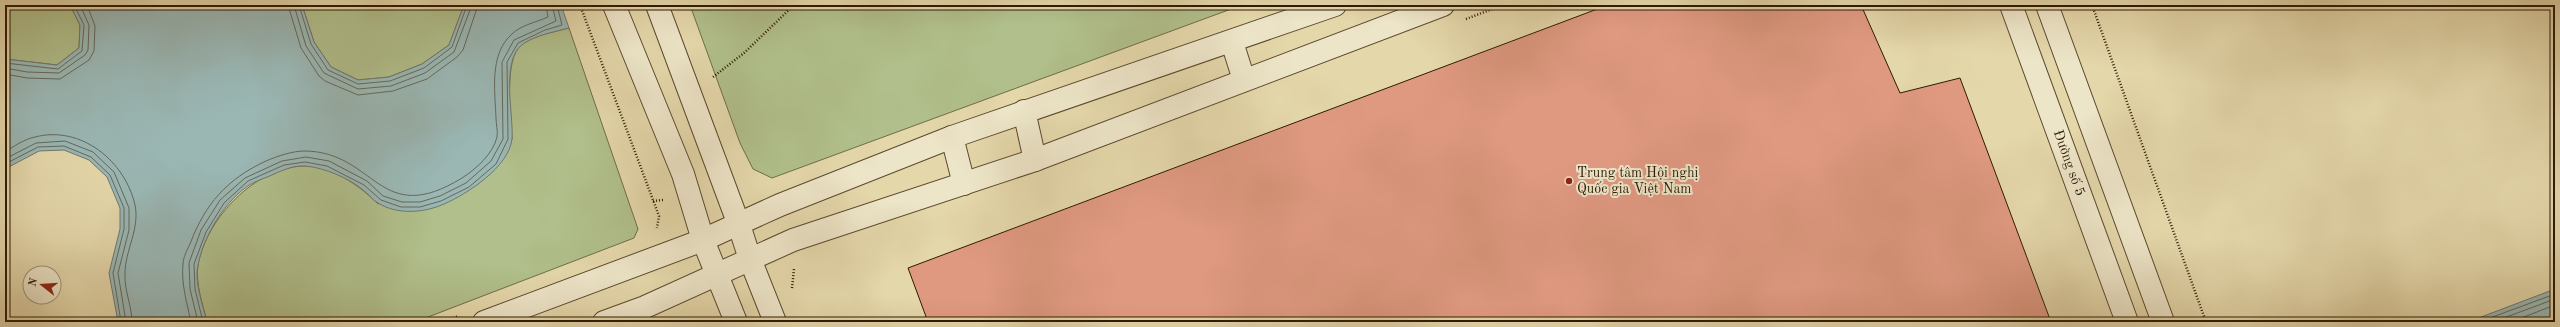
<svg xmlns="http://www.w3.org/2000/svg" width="2560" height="327" font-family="'Old Standard TT',serif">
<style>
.green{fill:#b0bf8b;stroke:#6f6c48}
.water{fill:#9ab7b4;stroke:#6f786e}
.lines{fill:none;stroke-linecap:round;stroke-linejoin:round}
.shore{stroke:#64685c;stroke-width:1}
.building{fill:#df9981;stroke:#2e1a04}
.minor-casing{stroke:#5c492e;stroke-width:24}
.path{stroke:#2e1a04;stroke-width:2.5;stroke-dasharray:1 2;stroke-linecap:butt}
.minor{stroke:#ede5c8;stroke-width:22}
.poi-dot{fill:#8f2418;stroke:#ede5c8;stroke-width:1.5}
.labels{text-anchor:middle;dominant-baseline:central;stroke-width:4;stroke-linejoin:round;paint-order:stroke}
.street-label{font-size:14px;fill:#2e1a04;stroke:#ede5c8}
.poi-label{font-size:14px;fill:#2e1a04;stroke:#ede5c8;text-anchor:start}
</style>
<rect width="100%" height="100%" fill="#e4d7aa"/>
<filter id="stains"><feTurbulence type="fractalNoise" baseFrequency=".005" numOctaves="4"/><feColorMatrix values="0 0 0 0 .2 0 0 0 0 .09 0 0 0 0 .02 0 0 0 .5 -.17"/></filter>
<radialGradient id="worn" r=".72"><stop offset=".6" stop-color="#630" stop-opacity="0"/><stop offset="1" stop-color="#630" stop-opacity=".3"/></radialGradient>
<!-- green -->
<g class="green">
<polygon points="5,5 70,5 80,25 79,48 57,65 5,59"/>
<polygon points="302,5 464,5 449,45 422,64 389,77 358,80 331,67 314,42"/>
<polygon points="690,5 1242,5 772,178 753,169 740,143"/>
<path d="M569 28 638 229 634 238 415 322H207C203 305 195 283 198 265 206 219 255 167 304 166 331 165 360 186 378 204L512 140C511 118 503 59 522 44 535 35 554 32 569 28Z"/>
</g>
<!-- water -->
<g class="water">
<path d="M70 5H302L314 42 331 67 358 80 389 77 422 64 449 45 464 5H561L569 28C554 32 536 35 523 44 500 60 514 115 512 139 509 167 467 194 444 204 424 213 397 215 378 203 372 200 368 193 362 189 348 178 325 168 306 166 295 165 283 170 274 174 266 178 258 180 251 184 225 200 204 235 198 265 194 282 203 305 207 322H118L109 273 120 229V208L107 177 89 160 64 150 39 151 5 169V59L57 65 79 48 80 25Z"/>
<polygon points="2555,289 2555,322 2468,322"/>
</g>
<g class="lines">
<!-- shore -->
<g class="shore">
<polyline points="288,5 301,48 319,76 325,81 358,95 393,91 427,79 457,57 463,50 478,5"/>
<polyline points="294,5 306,46 324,73 358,89 391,86 425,73 454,52 472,5"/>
<polyline points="299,5 311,44 328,70 358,84 390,81 424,68 452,47 467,5"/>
<polyline points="5,63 58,69 82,51 84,25 74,5"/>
<polyline points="5,68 27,72 59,73 85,55 88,50 89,25 80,5"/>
<polyline points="5,74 27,78 60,79 89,60 94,51 95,26 87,5"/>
<path d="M5 152C14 146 25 139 35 137 81 125 125 161 135 205 140 229 125 250 125 274 124 290 132 306 132 322"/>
<polyline points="5,159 36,143 65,141 93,152 114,172 129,208 129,230 118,273 126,322"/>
<polyline points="5,164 38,147 64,146 91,157 110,175 124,208 124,229 113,273 121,322"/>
<path d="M191 322C187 303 181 284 183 264 183 258 187 250 190 244 205 204 227 179 266 161 278 156 292 151 305 151 376 152 379 229 462 178 476 169 493 154 497 137 498 131 496 124 496 118 495 91 489 54 512 34 521 25 537 22 548 17L546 5"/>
<polyline points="198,322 190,289 189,263 201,230 220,200 245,178 282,161 306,157 329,161 367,181 383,196 402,202 420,202 440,196 466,183 491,161 503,139 502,62 514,40 556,21 552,5"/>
<polyline points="203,322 195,289 194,264 206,232 224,203 248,181 284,165 305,162 327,166 364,185 381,200 401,207 420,207 441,201 469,187 496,164 508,139 507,62 518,43 545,30 562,25 557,5"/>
<polyline points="2479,322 2555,294"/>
<polyline points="2493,322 2555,299"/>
<polyline points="2511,322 2555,305"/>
</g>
</g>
<!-- building -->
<polygon class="building" points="1608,5 1861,5 1900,93 1960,78 2051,322 928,322 908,268"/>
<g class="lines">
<defs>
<g id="minor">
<polyline points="614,5 683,174 703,240 736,322"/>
<polyline points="657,5 739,225 750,259 775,322"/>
<polyline points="2011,5 2127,322"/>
<polyline points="2047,5 2163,322"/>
<polyline points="1232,42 1244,80"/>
<polyline points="1024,111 1035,160"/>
<polyline points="952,137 964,184"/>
<polyline points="484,322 703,240 780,205 952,137 1335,5"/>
<polyline points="604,322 645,307 793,240 1035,160 1443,5"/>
</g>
</defs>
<!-- minor casing -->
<use href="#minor" class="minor-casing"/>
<!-- path -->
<g class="path">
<polyline points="580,5 659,216 657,228"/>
<polyline points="2092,5 2206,322"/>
<polyline points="1466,19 1503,5"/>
<polyline points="713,77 744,53 794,5"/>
<polyline points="653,201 663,200"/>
<polyline points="792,288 794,269"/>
<polyline points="442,322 459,316"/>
</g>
<!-- minor -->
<use href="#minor" class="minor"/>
</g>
<!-- markers -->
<circle class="poi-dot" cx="1569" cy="181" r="4"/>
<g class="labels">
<!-- street labels -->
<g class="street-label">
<text transform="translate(2069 163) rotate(70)">Đường số 5</text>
</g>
<!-- poi labels -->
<g class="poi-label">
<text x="1577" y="173">Trung tâm Hội nghị<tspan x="1577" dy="16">Quốc gia Việt Nam</tspan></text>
</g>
</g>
<!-- margin -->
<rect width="2560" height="327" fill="none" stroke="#e4d7aa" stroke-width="20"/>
<rect x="6" y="6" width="2548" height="315" fill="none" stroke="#2e1a04" stroke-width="2"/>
<rect x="10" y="10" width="2540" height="307" fill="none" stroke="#2e1a04"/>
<!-- north arrow -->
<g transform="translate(42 285) rotate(287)"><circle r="19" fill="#ede5c8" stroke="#a1947a"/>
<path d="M0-3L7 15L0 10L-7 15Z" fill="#8f2418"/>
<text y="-6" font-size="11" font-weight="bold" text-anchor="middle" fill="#2e1a04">N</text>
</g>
<rect width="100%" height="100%" filter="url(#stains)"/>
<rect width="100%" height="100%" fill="url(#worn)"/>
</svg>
